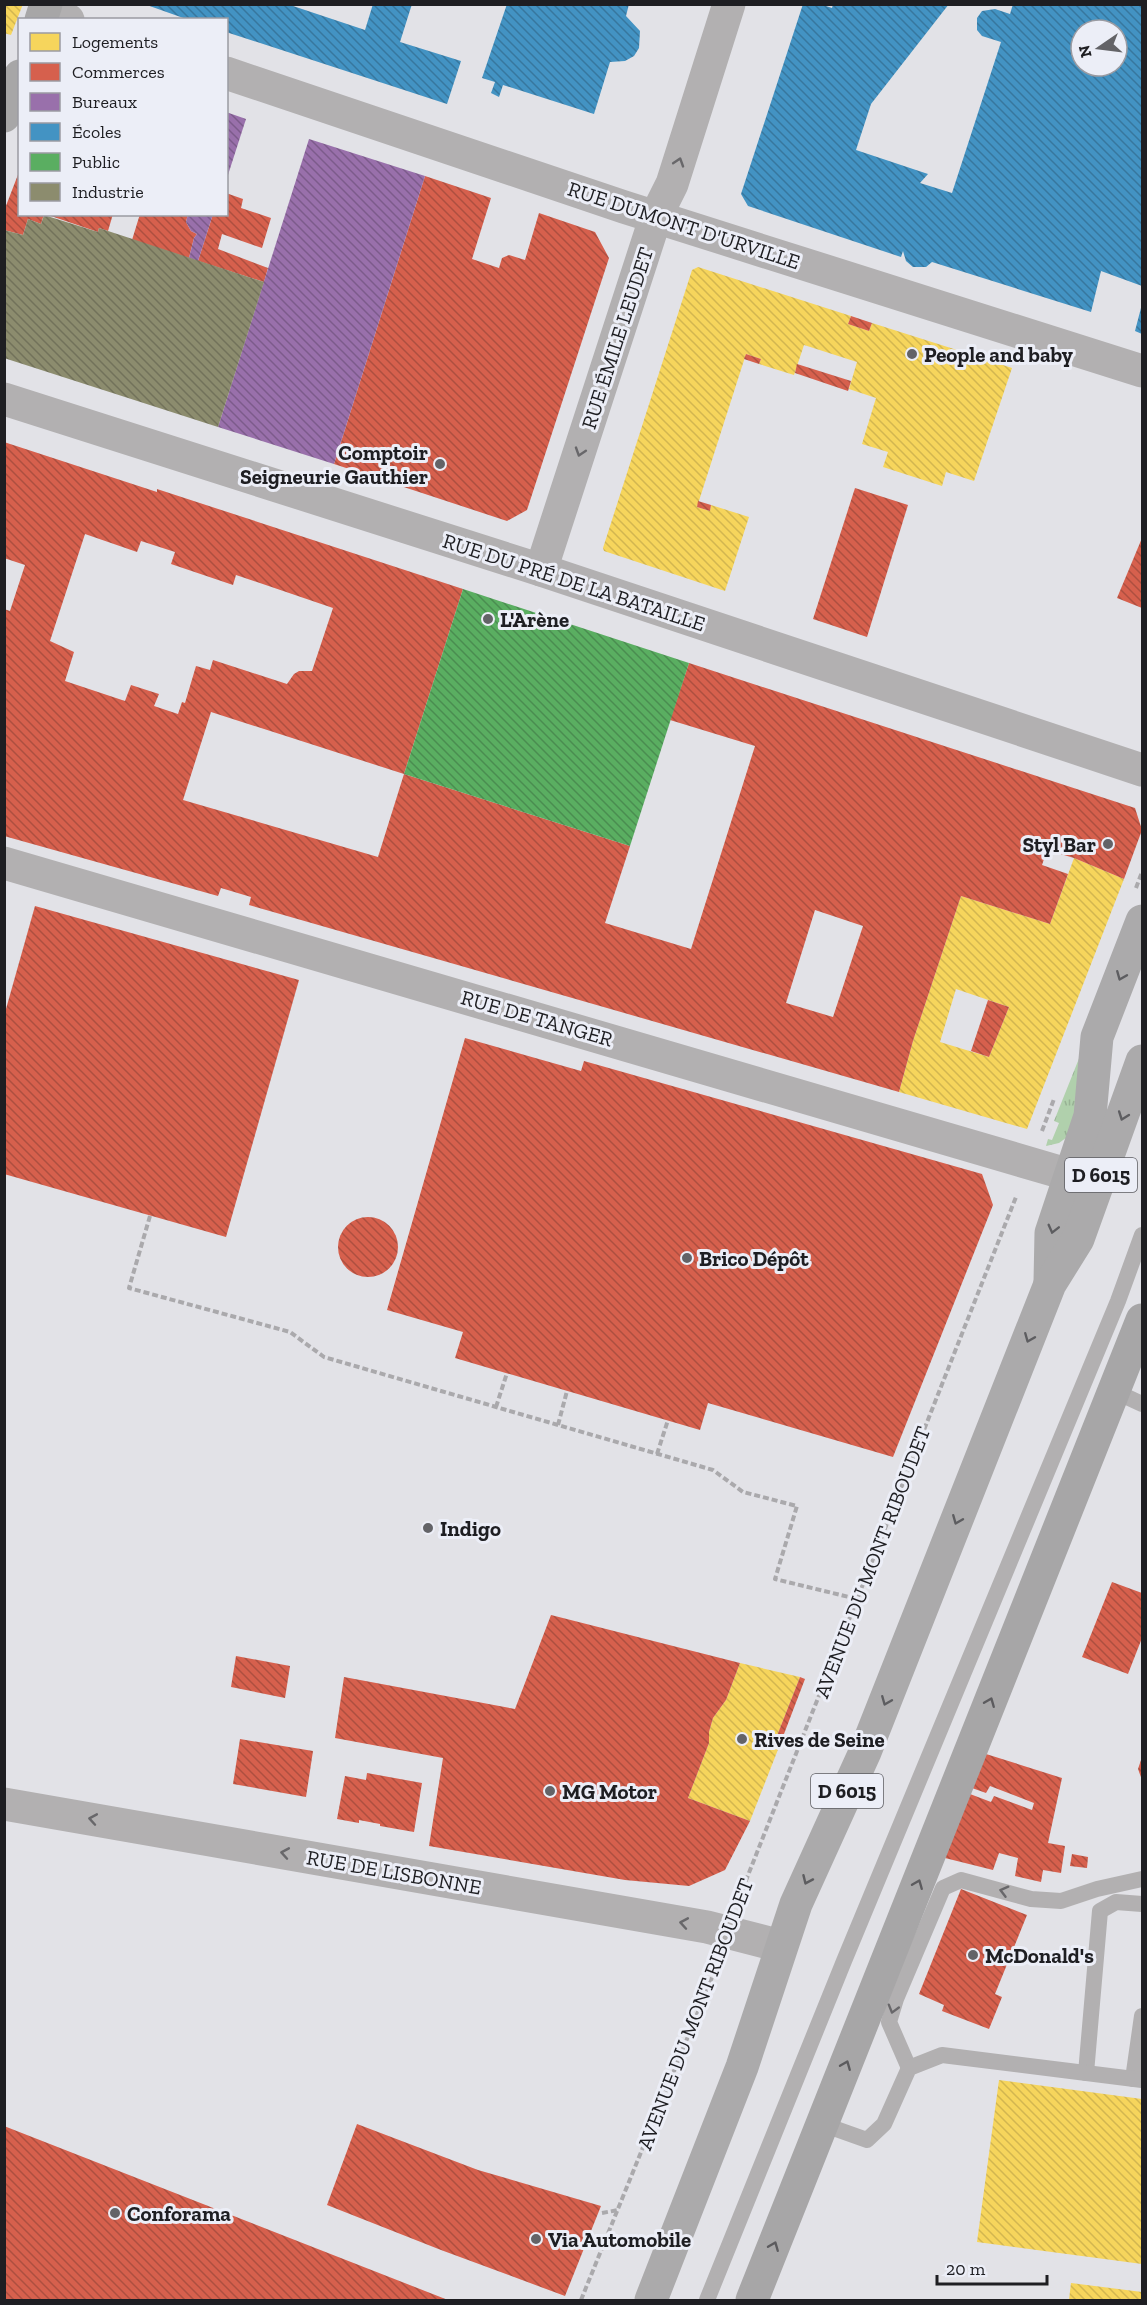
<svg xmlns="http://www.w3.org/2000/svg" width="1147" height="2305" font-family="'Zilla Slab',serif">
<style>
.grass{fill:url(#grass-tufts)}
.homes{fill:url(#homes-back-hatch);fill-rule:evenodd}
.shops{fill:url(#shops-back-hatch);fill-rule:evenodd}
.offices{fill:url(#offices-back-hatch)}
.schools{fill:url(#schools-back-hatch);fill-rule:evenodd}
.public{fill:url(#public-back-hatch)}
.industry{fill:url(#industry-back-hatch)}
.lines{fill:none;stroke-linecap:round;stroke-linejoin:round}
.path{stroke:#aaa9ac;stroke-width:4;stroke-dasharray:6 3;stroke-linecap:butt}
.lane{stroke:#b2b0b1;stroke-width:16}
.street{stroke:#b2b0b1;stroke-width:33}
.secondary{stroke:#a7a6a7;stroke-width:33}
.primary{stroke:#abaaab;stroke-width:33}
.oneway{stroke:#68676a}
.oneway2{stroke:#5d5d60}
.oneway3{stroke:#5c5b5e}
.poi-dot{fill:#636367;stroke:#eceef7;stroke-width:2}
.labels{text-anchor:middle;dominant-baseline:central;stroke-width:6;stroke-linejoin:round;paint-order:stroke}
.shield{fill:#eceef7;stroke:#5c5c62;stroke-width:1.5}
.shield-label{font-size:20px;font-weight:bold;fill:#1e1e22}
.street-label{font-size:21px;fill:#1e1e22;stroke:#eceef7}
.poi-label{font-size:21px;font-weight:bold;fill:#1e1e22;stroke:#eceef7;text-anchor:start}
</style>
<defs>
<pattern id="grass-tufts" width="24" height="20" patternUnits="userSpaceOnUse" patternTransform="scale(1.5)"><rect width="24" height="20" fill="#b0d0ac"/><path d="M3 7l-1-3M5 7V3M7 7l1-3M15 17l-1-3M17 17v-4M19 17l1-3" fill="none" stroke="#97b294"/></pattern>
<pattern id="homes-back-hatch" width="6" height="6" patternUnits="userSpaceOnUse" patternTransform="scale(1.5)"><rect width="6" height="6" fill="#f6d55c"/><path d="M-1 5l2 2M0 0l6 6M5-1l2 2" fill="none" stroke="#d2b650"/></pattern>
<pattern id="shops-back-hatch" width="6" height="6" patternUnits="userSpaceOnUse" patternTransform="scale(1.5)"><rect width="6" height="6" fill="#d6604d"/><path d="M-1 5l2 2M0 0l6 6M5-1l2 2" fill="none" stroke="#ad4f40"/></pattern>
<pattern id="offices-back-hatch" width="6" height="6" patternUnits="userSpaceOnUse" patternTransform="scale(1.5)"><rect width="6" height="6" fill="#9970ab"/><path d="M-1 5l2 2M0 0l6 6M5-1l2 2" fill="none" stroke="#7c5b8b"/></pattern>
<pattern id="schools-back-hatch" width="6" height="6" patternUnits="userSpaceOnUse" patternTransform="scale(1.5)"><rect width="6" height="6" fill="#4393c3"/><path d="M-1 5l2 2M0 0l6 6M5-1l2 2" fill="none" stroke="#37779e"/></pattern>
<pattern id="public-back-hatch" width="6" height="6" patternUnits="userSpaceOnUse" patternTransform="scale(1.5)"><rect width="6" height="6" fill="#5aae61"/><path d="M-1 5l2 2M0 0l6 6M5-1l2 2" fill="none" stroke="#4a8d50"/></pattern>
<pattern id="industry-back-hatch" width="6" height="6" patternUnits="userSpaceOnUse" patternTransform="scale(1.5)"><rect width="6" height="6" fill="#8c8c6e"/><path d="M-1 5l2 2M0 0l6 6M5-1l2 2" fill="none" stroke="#72725a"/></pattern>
</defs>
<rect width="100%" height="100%" fill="#e2e2e7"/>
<!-- grass -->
<polygon class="grass" points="1084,1046 1080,1091 1070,1135 1059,1143 1046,1146 1048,1139 1052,1140 1059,1123 1054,1121"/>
<!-- homes -->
<g class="homes">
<polygon points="4,4 23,4 11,35 4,33"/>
<polygon points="698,267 851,316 848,324 869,331 872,323 957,350 955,358 976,365 978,357 1012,368 974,481 946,472 942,486 883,467 888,452 862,444 876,398 849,389 857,362 804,345 794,375 759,364 761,359 746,354 697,507 710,511 711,505 749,517 725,591 604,551 603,548 692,270"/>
<path d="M1074 858 1124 879 1027 1129 899 1092 913 1041 961 896 1050 924ZM956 989 1009 1007 989 1057 940 1042Z"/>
<polygon points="740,1663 800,1677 773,1746 779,1747 750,1821 688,1798 709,1743 709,1732 713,1718 726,1700"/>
<polygon points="999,2080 1142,2099 1142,2264 977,2242"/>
<polygon points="1071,2283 1142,2292 1142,2300 1069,2300"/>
</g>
<!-- shops -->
<g class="shops">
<polygon points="19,172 20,214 44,214 41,224 28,219 23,235 4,230 4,211"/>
<polygon points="425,176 491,198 472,259 499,268 502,258 509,255 525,260 539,213 595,232 609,258 527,510 507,521 334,464"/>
<polygon points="226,193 243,199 241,208 271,218 262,248 222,234 218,249 268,268 264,282 198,261 213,214 226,214"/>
<polygon points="45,214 113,214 108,231 99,228 98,232"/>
<polygon points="140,214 188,214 186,222 191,231 197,234 194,238 189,258 132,240"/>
<polygon points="851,316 872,323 869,331 848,324"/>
<polygon points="957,350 978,357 976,365 955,358"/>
<polygon points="746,354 761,359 759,364 744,359"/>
<polygon points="797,364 851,381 848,391 795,373"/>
<path d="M4 442 157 492V489L463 589 404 774 211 712 183 800 378 857 404 774 630 846 605 923 691 949 755 746 670 720 689 663 1135 808 1142 830 1124 879 1074 858 1047 850 1042 865 1068 874 1050 924 961 896 913 1041 899 1092 249 905 251 897 221 888 218 896 4 836V609L10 611 25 565 4 558ZM85 534 137 552 141 541 175 552 171 564 233 585 236 575 333 608 312 671H299L294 674 287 684 213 660 210 670 196 666 185 703 182 702 178 714 154 706 159 694 131 685 125 701 65 681 74 652 50 641ZM815 910 863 926 833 1017 786 1003Z"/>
<polygon points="855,488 908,505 867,637 813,619"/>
<polygon points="698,501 711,505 710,511 697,507"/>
<polygon points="1142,538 1142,608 1117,598"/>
<polygon points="35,906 299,980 226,1237 4,1174 4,1016"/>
<polygon points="988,1000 1009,1007 989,1057 971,1051"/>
<polygon points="465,1038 581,1071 584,1061 982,1174 993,1205 893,1457 708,1403 700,1430 455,1358 463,1332 387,1310"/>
<circle cx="368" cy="1247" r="30"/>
<polygon points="1112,1582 1142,1593 1142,1638 1128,1674 1082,1657"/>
<polygon points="551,1615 740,1663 726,1700 713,1718 709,1732 709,1743 688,1798 750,1821 725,1870 689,1886 625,1880 429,1846 443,1758 335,1738 344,1677 515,1709"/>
<polygon points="236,1656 290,1666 285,1698 231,1687"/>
<polygon points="800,1677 805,1679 779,1747 773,1746"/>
<polygon points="240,1739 313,1751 306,1797 233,1784"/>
<polygon points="986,1754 1062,1778 1048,1843 1065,1846 1061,1873 1043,1870 1041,1882 1015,1876 1018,1858 999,1853 993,1870 945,1858 970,1794 991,1802 994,1796 1032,1810 1034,1803 990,1786 986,1793 972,1788"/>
<polygon points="1142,1757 1142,1780 1138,1769"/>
<polygon points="367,1773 422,1783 414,1832 380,1826 380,1824 359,1820 359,1823 337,1819 345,1776 366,1780"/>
<polygon points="1072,1854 1088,1857 1087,1868 1070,1866"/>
<polygon points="961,1889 1027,1915 995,1994 1002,1997 989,2029 942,2011 944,2005 919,1994"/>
<polygon points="357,2124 478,2170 601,2206 565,2296 441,2250 327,2205"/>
<polygon points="4,2126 448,2300 4,2300"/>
</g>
<!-- offices -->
<g class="offices">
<polygon points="226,112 246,119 227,178 226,178"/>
<polygon points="309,139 425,176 334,464 218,427"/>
<polygon points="188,214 213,214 198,261 189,258 194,238 197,234 191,231 186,222"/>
</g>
<!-- schools -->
<g class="schools">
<polygon points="144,4 287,4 365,30 373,4 412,4 400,42 461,61 447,104 226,32 226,20 189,20"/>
<polygon points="507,4 629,4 626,16 640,31 639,48 634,56 625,61 610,62 594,114 503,85 499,97 491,93 495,82 482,78"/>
<path d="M803 4H820L832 8 833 4H949L871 104 856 150 928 174 920 183 952 193 1001 42 982 36 977 30V18L982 11 995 9 1010 14 1013 4H1142V286L1101 271 1091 312 932 262 926 267H913L906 261 903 251 901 257 748 206 741 194ZM1081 30H1117V66H1081Z"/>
<polygon points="1142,304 1142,334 1135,331"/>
</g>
<!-- public -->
<polygon class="public" points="463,589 689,663 630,846 404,774"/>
<!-- industry -->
<polygon class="industry" points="44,215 98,232 99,228 108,231 264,282 218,427 4,358 4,230 23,235 28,219 41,224"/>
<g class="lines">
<!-- path -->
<g class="path">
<polyline points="1136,888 1142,872"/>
<polyline points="1042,1131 1054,1099"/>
<polyline points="150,1216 129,1288 290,1332 324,1357 713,1470 743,1492 797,1506 775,1579 857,1599"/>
<polyline points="496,1407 507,1373"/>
<polyline points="558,1425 567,1391"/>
<polyline points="657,1454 668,1420"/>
<polyline points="739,1898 1016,1197"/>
<polyline points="602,2213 618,2210"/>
<polyline points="581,2300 717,1965"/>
</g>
<!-- lane -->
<g class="lane">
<polyline points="1114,1391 1142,1404"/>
<polyline points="909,2068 889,2022 896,1999 943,1888 961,1880 1031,1899 1061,1901 1097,1889 1142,1879"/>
<polyline points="1086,2073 1100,1911 1116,1902 1142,1904"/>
<polyline points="1133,2079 1142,2016"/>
<polyline points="822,2124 867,2140 884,2124 909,2068 942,2055 1142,2080"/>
<polyline points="707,2300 844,1961 1118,1301 1142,1235"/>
</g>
<!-- street -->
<g class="street">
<polyline points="44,12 68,20"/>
<polyline points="226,73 624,207 1142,371"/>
<polyline points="4,399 541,570 1142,770"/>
<polyline points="541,570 656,216 672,184 729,4"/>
<polyline points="4,863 1070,1175"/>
<polyline points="4,1804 707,1927 781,1946"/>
</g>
<!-- secondary -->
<g class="secondary">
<polyline points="41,20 46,4"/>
<polyline points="4,116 20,76"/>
<polyline points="752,2300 1142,1320"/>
</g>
<!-- primary -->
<g class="primary">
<polyline points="1050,1282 1051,1233 1090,1116 1097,1037 1142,921"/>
<polyline points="651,2300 742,2067 796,1904 865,1752 1050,1284 1078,1239 1142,1061"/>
</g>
</g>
<!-- one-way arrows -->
<defs><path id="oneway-chevron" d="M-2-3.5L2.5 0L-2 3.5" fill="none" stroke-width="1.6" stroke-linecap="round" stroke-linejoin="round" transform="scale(1.5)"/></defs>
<g class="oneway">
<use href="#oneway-chevron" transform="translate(679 162) rotate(-72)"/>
<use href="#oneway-chevron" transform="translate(580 452) rotate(108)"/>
<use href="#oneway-chevron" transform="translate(93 1819) rotate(-170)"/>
<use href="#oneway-chevron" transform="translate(285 1853) rotate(-170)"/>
<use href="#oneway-chevron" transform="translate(1004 1891) rotate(-165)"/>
<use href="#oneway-chevron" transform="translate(684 1923) rotate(-170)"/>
<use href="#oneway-chevron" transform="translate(893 2009) rotate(106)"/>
</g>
<g class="oneway2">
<use href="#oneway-chevron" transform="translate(1121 976) rotate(112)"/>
<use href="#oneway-chevron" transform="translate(1123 1116) rotate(110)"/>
<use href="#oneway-chevron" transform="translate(1053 1229) rotate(104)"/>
<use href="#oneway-chevron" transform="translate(1029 1338) rotate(112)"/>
<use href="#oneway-chevron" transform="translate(957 1520) rotate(112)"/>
<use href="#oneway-chevron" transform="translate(886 1701) rotate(112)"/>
<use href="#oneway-chevron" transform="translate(807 1880) rotate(114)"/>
</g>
<g class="oneway3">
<use href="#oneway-chevron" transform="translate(990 1702) rotate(-68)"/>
<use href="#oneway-chevron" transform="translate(918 1884) rotate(-68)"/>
<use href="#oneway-chevron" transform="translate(846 2065) rotate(-68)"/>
<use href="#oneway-chevron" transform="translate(774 2246) rotate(-68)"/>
</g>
<!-- markers -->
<g class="poi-dot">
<circle cx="912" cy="354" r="6"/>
<circle cx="440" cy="464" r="6"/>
<circle cx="488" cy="619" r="6"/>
<circle cx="1108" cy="844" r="6"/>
<circle cx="687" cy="1258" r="6"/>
<circle cx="428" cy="1528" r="6"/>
<circle cx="742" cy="1739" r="6"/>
<circle cx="550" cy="1791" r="6"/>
<circle cx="973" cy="1955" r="6"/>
<circle cx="115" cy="2213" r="6"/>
<circle cx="536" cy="2239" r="6"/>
</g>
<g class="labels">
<!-- shield labels -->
<g class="shield">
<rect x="1065" y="1158" width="72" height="34" rx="4.5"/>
<rect x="811" y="1774" width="72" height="34" rx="4.5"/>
</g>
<g class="shield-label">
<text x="1101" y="1175">D 6015</text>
<text x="847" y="1791">D 6015</text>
</g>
<!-- street labels -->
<g class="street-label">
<text transform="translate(684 225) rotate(18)">RUE DUMONT D'URVILLE</text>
<text transform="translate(617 338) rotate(-72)">RUE ÉMILE LEUDET</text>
<text transform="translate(574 582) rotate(18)">RUE DU PRÉ DE LA BATAILLE</text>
<text transform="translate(537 1018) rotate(16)">RUE DE TANGER</text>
<text transform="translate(872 1562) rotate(-69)">AVENUE DU MONT RIBOUDET</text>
<text transform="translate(394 1872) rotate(10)">RUE DE LISBONNE</text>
<text transform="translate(695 2014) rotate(-69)">AVENUE DU MONT RIBOUDET</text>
</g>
<!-- poi labels -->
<g class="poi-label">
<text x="924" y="354">People and baby</text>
<text x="428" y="452" text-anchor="end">Comptoir<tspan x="428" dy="24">Seigneurie Gauthier</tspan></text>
<text x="500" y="619">L'Arène</text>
<text x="1096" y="844" text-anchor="end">Styl Bar</text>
<text x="699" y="1258">Brico Dépôt</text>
<text x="440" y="1528">Indigo</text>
<text x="754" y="1739">Rives de Seine</text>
<text x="562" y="1791">MG Motor</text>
<text x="985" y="1955">McDonald's</text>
<text x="127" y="2213">Conforama</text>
<text x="548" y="2239">Via Automobile</text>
</g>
</g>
<!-- border -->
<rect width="1147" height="2305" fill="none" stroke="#1e1e22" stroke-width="12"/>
<!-- legend -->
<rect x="18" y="18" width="210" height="198" fill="#eceef7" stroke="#9a9ba2" stroke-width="1.5"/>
<rect x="30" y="33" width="30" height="18" fill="#f6d55c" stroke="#9a9ba2" stroke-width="1.5"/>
<text x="72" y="48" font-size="18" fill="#1e1e22">Logements</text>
<rect x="30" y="63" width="30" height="18" fill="#d6604d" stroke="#9a9ba2" stroke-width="1.5"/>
<text x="72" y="78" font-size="18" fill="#1e1e22">Commerces</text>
<rect x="30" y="93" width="30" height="18" fill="#9970ab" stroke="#9a9ba2" stroke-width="1.5"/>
<text x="72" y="108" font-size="18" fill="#1e1e22">Bureaux</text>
<rect x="30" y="123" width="30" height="18" fill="#4393c3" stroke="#9a9ba2" stroke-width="1.5"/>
<text x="72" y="138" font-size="18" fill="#1e1e22">Écoles</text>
<rect x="30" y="153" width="30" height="18" fill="#5aae61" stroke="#9a9ba2" stroke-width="1.5"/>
<text x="72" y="168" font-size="18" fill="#1e1e22">Public</text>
<rect x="30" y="183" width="30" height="18" fill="#8c8c6e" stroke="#9a9ba2" stroke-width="1.5"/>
<text x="72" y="198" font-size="18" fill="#1e1e22">Industrie</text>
<!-- north arrow -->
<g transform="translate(1099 48) rotate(256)"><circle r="28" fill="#eceef7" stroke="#9a9ba2" stroke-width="1.5"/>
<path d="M0-4.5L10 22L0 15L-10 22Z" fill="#636367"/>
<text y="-9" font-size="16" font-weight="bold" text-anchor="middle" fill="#1e1e22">N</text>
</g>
<!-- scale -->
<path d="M937 2275v9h110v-9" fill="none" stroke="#1e1e22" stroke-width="3"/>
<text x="946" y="2275" font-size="18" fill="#1e1e22" stroke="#eceef7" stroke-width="4.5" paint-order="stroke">20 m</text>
</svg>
